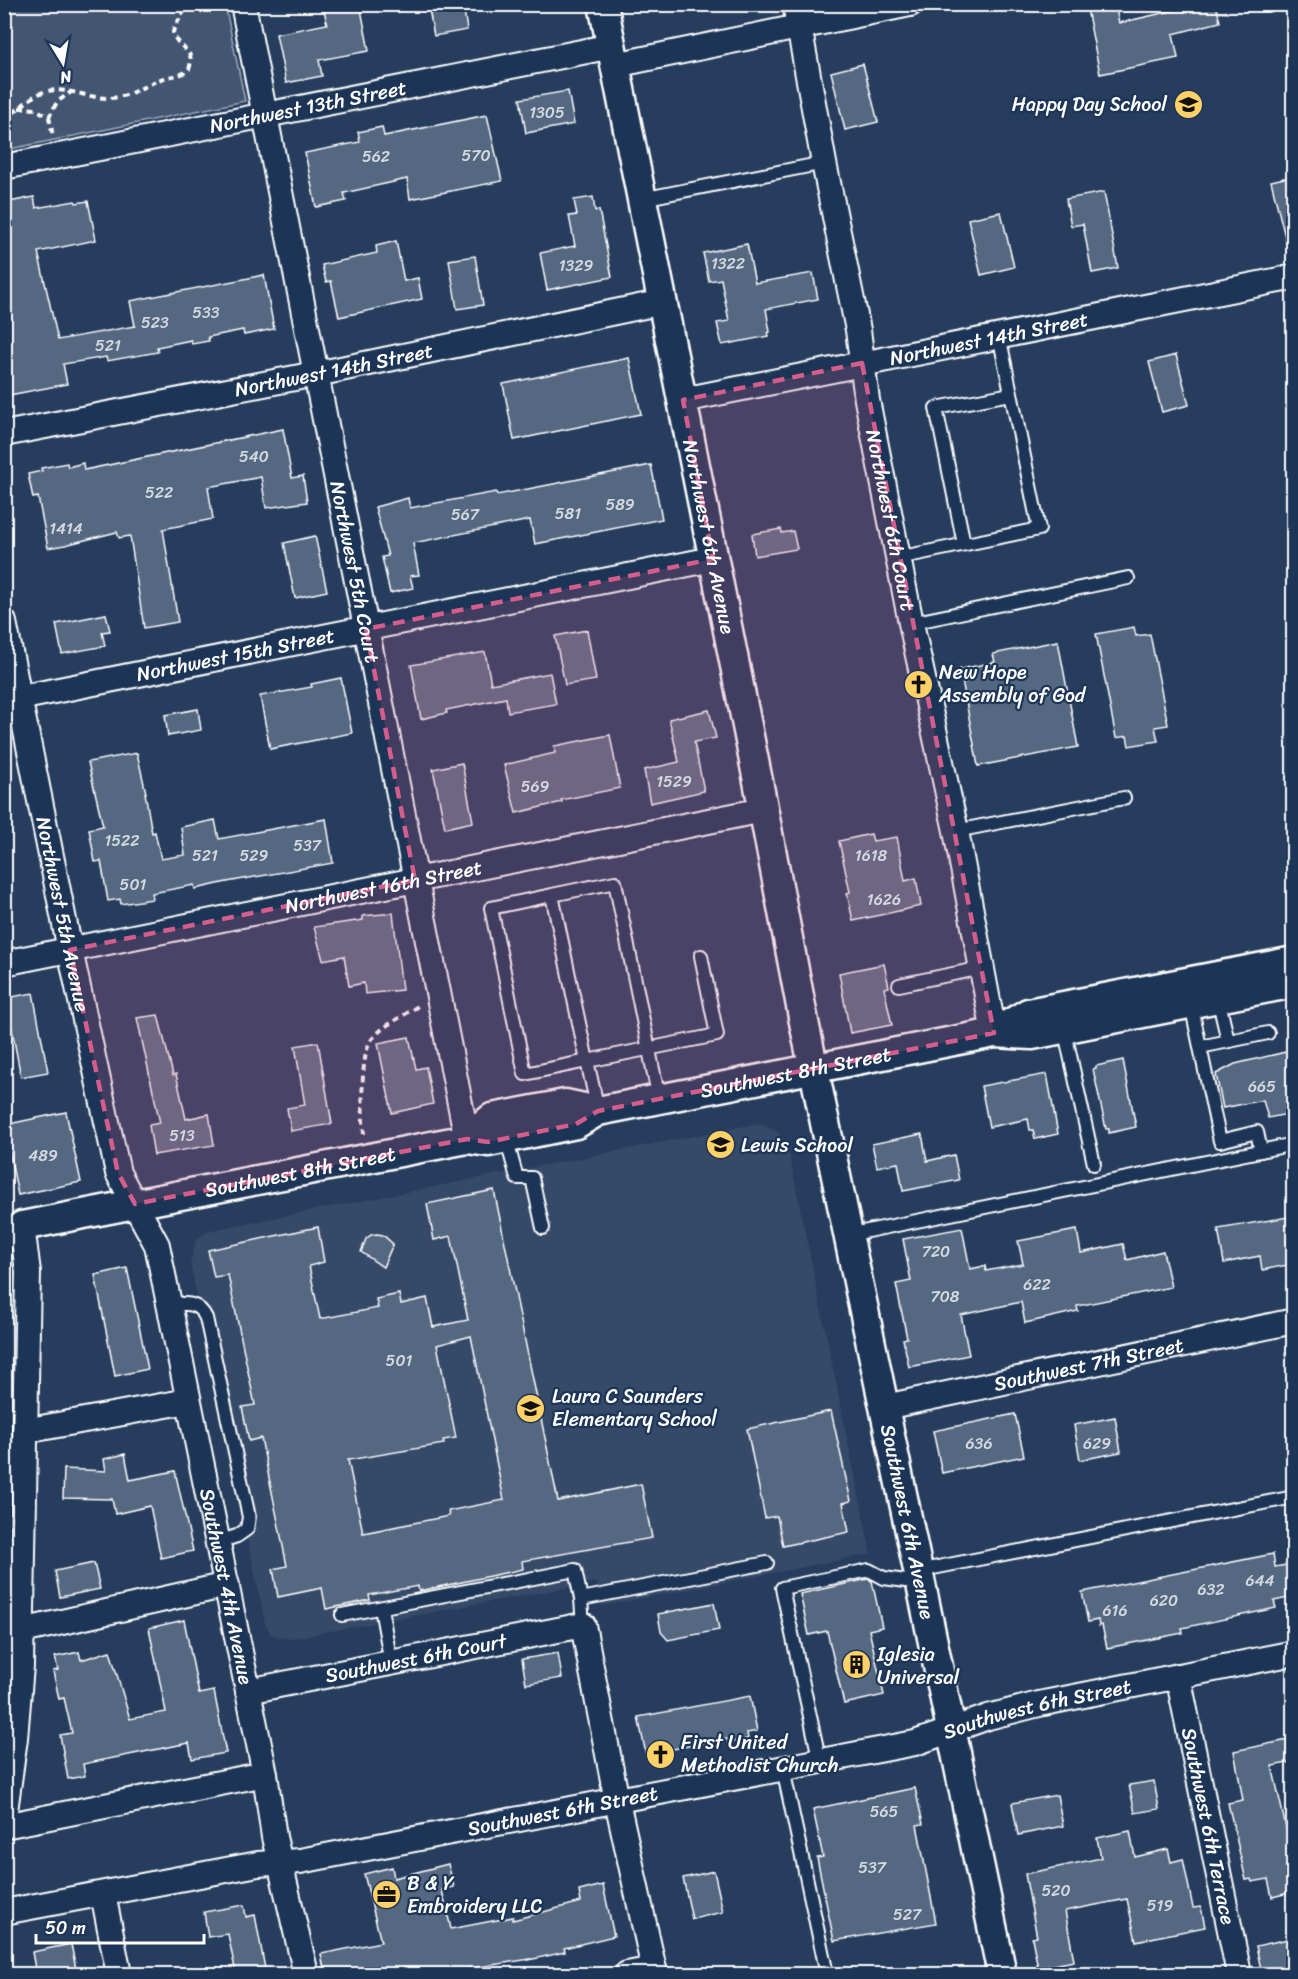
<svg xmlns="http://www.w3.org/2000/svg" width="1298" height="1979" font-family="Sriracha,sans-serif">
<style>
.built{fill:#344a68}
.green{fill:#425672;stroke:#a0aab8;stroke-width:1.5}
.building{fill:#556781;stroke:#fff;stroke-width:1.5;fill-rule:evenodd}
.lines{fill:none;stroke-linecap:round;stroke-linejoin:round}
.service-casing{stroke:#fff;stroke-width:16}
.minor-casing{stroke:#fff;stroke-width:28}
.tertiary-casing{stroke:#fff;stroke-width:33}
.path{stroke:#fff;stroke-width:4;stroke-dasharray:6 4.5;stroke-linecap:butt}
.service{stroke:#1d3557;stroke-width:12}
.minor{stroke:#1d3557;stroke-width:24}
.tertiary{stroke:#1d3557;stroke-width:28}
.marked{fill:#d45d8c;fill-opacity:0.2;stroke:#d45d8c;stroke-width:4.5;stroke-dasharray:12 8;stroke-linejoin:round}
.labels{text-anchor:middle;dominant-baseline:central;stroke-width:4.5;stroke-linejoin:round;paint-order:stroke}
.number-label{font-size:16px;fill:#d4d9e0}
.poi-label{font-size:20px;fill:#fff;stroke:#1d3557;text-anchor:start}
.street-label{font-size:20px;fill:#fff;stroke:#1d3557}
</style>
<rect width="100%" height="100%" fill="#263d5e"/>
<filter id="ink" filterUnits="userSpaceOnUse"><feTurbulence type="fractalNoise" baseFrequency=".0167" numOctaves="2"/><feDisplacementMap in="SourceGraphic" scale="12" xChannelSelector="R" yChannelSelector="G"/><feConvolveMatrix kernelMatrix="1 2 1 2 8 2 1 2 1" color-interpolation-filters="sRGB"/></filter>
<g filter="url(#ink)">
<!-- built -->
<polygon class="built" points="760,1123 776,1131 787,1143 871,1554 602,1606 597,1582 288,1639 278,1637 270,1633 265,1623 190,1263 196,1240 207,1231"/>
<!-- green -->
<polygon class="green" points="5,4 225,5 245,101 5,150"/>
<!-- building -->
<g class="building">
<polygon points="323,4 360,4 369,51 319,60 322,76 286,83 276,34 327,24"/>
<polygon points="428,4 463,4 467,30 434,36"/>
<polygon points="1086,4 1115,4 1119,23 1202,4 1216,4 1220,22 1173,34 1178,58 1100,74"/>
<polygon points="863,64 878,122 845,130 831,72"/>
<polygon points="568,91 574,124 526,133 520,99"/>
<polygon points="487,115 502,181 410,199 407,179 344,193 346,201 316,207 305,153 360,142 358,132 382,127 384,136"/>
<polygon points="1293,176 1293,244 1287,245 1271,181"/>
<polygon points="1104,192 1118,268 1092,273 1083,224 1071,226 1066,199"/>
<polygon points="34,197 36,208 75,201 76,203 88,201 96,240 38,252 58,340 135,326 130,301 264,275 274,329 244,335 243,330 208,337 209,341 192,344 191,340 157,347 158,352 107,361 106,357 63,364 67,384 4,396 4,203"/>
<polygon points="593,197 595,211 599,210 612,277 547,290 540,253 575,246 569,216 577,215 574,200"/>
<polygon points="1001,212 1014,267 981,275 968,219"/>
<polygon points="396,241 404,281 418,278 422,299 339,317 331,281 326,282 322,265 377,253 376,246"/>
<polygon points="747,244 755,283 813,273 818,299 766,309 770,332 768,333 769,336 722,345 717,323 729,321 721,279 709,281 703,253"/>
<polygon points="475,256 483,305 457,309 449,260"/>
<polygon points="1176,355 1189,405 1162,412 1149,362"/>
<polygon points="629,358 641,414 514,440 503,384"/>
<polygon points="283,429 292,478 303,476 307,502 266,508 261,477 208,487 213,519 163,529 178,622 144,628 130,536 119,538 117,532 65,545 48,548 38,497 33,498 28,474 42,471 41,468 67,463 68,467 83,463 84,470"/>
<polygon points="651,465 662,519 535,544 530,520 413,543 419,575 410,576 413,588 390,593 382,557 388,556 375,507 408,498 410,508 496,492 497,495"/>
<polygon points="781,529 782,533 793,531 797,549 755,556 752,534"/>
<polygon points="315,536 327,591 295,598 284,543"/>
<polygon points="106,614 110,631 102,632 105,646 62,654 56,624"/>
<polygon points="1134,627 1136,636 1150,634 1168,725 1155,727 1158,741 1129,746 1127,736 1116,738 1096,634"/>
<polygon points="587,630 596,680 565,685 555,636"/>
<polygon points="1058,641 1078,747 978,766 960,669 995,662 993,654"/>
<polygon points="485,652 491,684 550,673 556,704 508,712 506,698 446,710 447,713 421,719 411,665"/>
<polygon points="341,678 352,733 270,749 260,696 312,687 311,684"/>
<polygon points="198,709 201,730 168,736 165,715"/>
<polygon points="709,710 716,738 694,742 704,791 650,803 644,770 679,762 669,719"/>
<polygon points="610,735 620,788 561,800 562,802 516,813 504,765 555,753 554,746"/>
<polygon points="137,753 146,793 145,793 152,833 155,832 161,859 185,855 181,827 215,820 219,839 326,819 333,863 227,882 195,889 194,885 152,893 153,899 121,904 120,899 108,901 101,861 95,862 89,829 103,826 88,762"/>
<polygon points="462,763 473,822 445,828 433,769"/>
<polygon points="871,834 873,841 897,837 905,881 916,878 921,906 853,921 847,893 850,892 839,841"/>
<polygon points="393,913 402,990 365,994 364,983 349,986 344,956 323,960 314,927 363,920 363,916"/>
<polygon points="884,964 889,987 884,988 892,1025 850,1033 839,973"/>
<polygon points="33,993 48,1072 21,1077 6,998"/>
<polygon points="158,1015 173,1075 176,1074 186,1119 209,1114 214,1145 154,1155 149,1125 160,1123 137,1018"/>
<polygon points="409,1037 416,1069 426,1067 433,1104 392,1113 378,1043"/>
<polygon points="318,1042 332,1124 291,1131 287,1108 305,1105 295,1046"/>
<polygon points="1290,1051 1293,1069 1293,1113 1268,1118 1263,1100 1223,1108 1216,1074 1235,1064"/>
<polygon points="1123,1060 1136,1127 1109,1133 1109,1129 1106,1129 1093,1069 1096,1068 1096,1066"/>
<polygon points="1047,1074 1058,1134 1035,1139 1033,1130 1030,1130 1028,1119 989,1127 981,1086"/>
<polygon points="66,1112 81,1182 18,1195 4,1125"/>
<polygon points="922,1134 927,1161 954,1155 959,1180 903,1191 898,1163 877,1167 872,1144"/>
<path d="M494 1190 558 1501 641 1484 652 1538 522 1561 523 1569 419 1591 418 1586 369 1595 370 1600 326 1609 322 1588 278 1597 273 1569 287 1566 261 1438 249 1441 242 1407 255 1405 228 1275 214 1277 208 1250 318 1227 324 1262 309 1266 320 1319 378 1308 376 1299 399 1294 401 1304 427 1298 433 1327 468 1320 451 1236 434 1240 427 1204ZM471 1336 504 1500 448 1511 449 1516 363 1533 348 1460 444 1444 443 1440 456 1438 437 1345Z"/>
<polygon points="1288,1217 1293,1244 1293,1264 1262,1270 1260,1256 1224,1263 1218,1229"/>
<polygon points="962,1228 970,1269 985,1266 986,1271 1023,1264 1018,1241 1077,1230 1081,1253 1123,1244 1127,1260 1163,1251 1171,1287 1077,1306 1078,1311 1025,1323 1021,1302 961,1315 969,1355 909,1367 903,1339 907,1338 896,1284 911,1281 903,1239"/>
<polygon points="377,1234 383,1235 393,1244 383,1267 361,1252 366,1239 371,1235"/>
<polygon points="127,1268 148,1369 115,1376 95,1275"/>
<polygon points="831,1411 851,1501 843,1503 849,1532 783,1546 777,1516 765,1518 747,1429"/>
<polygon points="1015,1414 1024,1456 942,1473 933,1431"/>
<polygon points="1115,1417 1121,1452 1080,1460 1074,1425"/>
<polygon points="125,1454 130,1480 175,1471 193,1551 161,1558 150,1506 115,1514 112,1499 63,1498 64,1469 106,1471 104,1459"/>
<polygon points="1273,1554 1275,1567 1293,1564 1293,1597 1274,1601 1276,1608 1182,1628 1183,1633 1107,1648 1102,1625 1099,1626 1098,1620 1088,1622 1082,1592"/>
<polygon points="94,1563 100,1589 60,1597 55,1571"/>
<polygon points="868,1579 872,1581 882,1627 869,1630 884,1695 844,1704 827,1631 809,1635 800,1594"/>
<polygon points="714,1603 719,1630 668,1640 661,1632 658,1614"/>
<polygon points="184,1620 199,1694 214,1691 226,1753 192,1759 189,1743 83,1764 85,1776 68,1779 60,1735 72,1733 64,1698 59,1699 53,1671 58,1670 55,1657 79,1652 81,1660 110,1651 130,1719 166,1712 149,1628"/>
<polygon points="558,1653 562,1678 526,1684 522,1659"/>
<polygon points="750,1696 757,1731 747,1733 748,1739 728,1743 727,1739 646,1754 638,1717"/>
<polygon points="1293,1739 1293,1762 1272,1766 1290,1845 1293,1844 1293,1892 1272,1897 1268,1879 1252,1882 1251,1879 1246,1880 1228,1803 1243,1800 1234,1751"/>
<polygon points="1154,1781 1159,1809 1135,1813 1129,1785"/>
<polygon points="915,1788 923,1824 917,1825 936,1923 834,1941 817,1858 823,1857 813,1809"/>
<polygon points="1057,1795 1063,1826 1018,1835 1012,1803"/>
<polygon points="1130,1831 1135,1857 1168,1849 1171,1862 1183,1859 1193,1908 1201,1907 1205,1927 1136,1941 1127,1899 1070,1910 1065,1911 1074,1961 1038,1968 1032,1938 1037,1937 1025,1874 1101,1858 1097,1838"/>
<polygon points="448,1864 454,1887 442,1890 451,1929 513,1917 513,1920 581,1902 579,1891 603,1885 614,1936 564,1948 565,1952 529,1960 530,1959 466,1969 467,1973 456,1974 325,1974 321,1954 381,1942 364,1874 392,1867 394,1878"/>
<polygon points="714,1871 723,1912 692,1919 683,1878"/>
<polygon points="244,1905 246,1917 255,1915 266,1974 236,1974 228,1934 208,1937 204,1912"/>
<polygon points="1293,1938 1293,1969 1262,1974 1256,1946"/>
<polygon points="71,1944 77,1974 36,1974 32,1952"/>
</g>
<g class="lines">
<defs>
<g id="service">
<polyline points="642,199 824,163"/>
<polyline points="964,544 936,408 1011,394"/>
<polyline points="898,558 1039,529 999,335"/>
<polyline points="911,623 1128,578"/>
<polyline points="956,831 1124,798"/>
<polyline points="552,895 491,908 525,1074 587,1061 552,895 615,882 659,1099"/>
<polyline points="899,985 982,968"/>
<polyline points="1218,998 1228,1041"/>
<polyline points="1191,1004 1200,1047"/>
<polyline points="1064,1028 1094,1164"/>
<polyline points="598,1110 587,1061 717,1035 701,956"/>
<polyline points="506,1138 517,1178 532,1178 543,1228"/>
<polyline points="1261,1151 1257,1132 1220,1141 1200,1047 1268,1033"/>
<polyline points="848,1235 1294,1144"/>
<path d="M168 1304C186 1304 198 1301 206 1318L249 1517 247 1529 237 1536 218 1542"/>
<polyline points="918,1571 1294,1497"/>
<polyline points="381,1608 391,1663"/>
<polyline points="342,1615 575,1570 581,1599"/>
<polyline points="583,1625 581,1599 767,1563"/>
<polyline points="820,1762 782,1588 869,1570 884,1578 920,1583"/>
<polyline points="783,1769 827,1974"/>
</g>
<g id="minor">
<path id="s1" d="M243 4 467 1139"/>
<path id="s2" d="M795 4 824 163 858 330 867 400 911 623 956 831 994 1033"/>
<polyline points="615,65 910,4"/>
<path id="s3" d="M4 167 612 46"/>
<path id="s4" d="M683 400 1294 277"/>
<path id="s5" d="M4 434 331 371 663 302"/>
<path id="s6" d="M4 622 70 950 118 1173 157 1245 265 1774 274 1837 306 1974"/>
<path id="s7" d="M4 701 713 559"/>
<path id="s8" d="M4 963 763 810"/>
<path id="s9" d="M885 1407 1294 1321"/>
<polyline points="25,1431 188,1401"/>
<polyline points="22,1631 227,1585"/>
<path id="s10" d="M1178 1676 1239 1974"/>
<path id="s11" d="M248 1691 583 1625 617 1801 655 1974"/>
<polyline points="4,1818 15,1738 21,1666 28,1272 22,1226"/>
<polyline points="4,1826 265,1774"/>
<polyline points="103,1894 119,1974"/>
<path id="s12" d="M4 1912 258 1864 300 1861 915 1743 988 1717 1039 1704 1294 1653"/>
<polyline points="627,1974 654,1969"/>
</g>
<g id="tertiary">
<path id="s13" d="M603 4 758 781 804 1022 1002 1974"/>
<polyline points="994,1033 1028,1013 1294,961"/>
<polyline points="467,1139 492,1118 565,1104 598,1111"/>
<path id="s14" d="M4 1236 22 1226 467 1139 488 1142 576 1124 598 1111 994 1033 1032 1035 1294 983"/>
</g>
</defs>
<!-- service casing -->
<use href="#service" class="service-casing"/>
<!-- minor casing -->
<use href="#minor" class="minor-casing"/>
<!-- tertiary casing -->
<use href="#tertiary" class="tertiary-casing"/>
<!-- path -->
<g class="path">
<polyline points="19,108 36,109 49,117 57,102 71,92"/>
<polyline points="49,117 53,136"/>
<path d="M4 118C20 111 29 95 47 91 67 87 87 98 107 98 130 98 143 85 164 78 173 75 181 77 189 69 197 48 177 50 173 32 175 22 185 16 185 4"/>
<path d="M364 1134C362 1113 360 1060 370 1042 372 1038 377 1034 380 1031 389 1023 407 1014 419 1005"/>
</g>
<!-- service -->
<use href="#service" class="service"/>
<!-- minor -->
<use href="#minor" class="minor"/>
<!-- tertiary -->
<use href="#tertiary" class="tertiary"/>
</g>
</g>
<!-- marked area -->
<path class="marked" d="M862 363 994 1033 598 1111 576 1124 488 1142 467 1139 135 1204 118 1173 70 950 415 880 366 629 713 559 683 400Z"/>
<!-- icons -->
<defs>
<symbol id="school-disc" viewBox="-11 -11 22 22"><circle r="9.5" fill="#ffd166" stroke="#1d3557"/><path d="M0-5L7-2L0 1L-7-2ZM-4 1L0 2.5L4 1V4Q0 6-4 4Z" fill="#111"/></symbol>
<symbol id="church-disc" viewBox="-11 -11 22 22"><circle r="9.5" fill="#ffd166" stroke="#1d3557"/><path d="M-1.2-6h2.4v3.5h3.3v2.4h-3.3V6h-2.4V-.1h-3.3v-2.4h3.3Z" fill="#111"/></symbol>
<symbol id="building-disc" viewBox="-11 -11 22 22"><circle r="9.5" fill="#ffd166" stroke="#1d3557"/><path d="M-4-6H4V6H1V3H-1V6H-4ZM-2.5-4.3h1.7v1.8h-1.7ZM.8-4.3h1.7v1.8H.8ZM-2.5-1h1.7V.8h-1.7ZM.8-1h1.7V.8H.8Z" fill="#111"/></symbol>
<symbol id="office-disc" viewBox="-11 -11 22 22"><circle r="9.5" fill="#ffd166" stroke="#1d3557"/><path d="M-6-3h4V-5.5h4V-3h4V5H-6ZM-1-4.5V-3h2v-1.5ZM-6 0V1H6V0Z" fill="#111"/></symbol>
</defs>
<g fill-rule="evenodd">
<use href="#school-disc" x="1172" y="88" width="33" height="33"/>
<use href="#church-disc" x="902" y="668" width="33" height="33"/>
<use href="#school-disc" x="704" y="1128" width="33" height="33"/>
<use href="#school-disc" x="514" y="1392" width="33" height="33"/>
<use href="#building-disc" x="840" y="1648" width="33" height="33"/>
<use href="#church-disc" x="644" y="1738" width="33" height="33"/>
<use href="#office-disc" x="370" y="1878" width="33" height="33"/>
</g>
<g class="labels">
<!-- number labels -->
<g class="number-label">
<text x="547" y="112">1305</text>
<text x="476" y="155">570</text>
<text x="376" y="156">562</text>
<text x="728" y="263">1322</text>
<text x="576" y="265">1329</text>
<text x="206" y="312">533</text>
<text x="155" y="322">523</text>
<text x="108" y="345">521</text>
<text x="254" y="456">540</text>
<text x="159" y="492">522</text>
<text x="620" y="504">589</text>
<text x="568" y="513">581</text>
<text x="465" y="514">567</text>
<text x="66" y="528">1414</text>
<text x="674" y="781">1529</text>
<text x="535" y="786">569</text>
<text x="122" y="840">1522</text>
<text x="307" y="845">537</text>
<text x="205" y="855">521</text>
<text x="254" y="855">529</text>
<text x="871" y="855">1618</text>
<text x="133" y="884">501</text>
<text x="884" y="899">1626</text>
<text x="1262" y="1086">665</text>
<text x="182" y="1135">513</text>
<text x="43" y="1155">489</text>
<text x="936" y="1251">720</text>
<text x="1037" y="1284">622</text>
<text x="945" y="1296">708</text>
<text x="399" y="1360">501</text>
<text x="979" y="1443">636</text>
<text x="1097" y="1443">629</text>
<text x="1260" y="1580">644</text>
<text x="1211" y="1589">632</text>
<text x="1164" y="1600">620</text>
<text x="1115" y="1610">616</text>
<text x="884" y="1811">565</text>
<text x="872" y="1867">537</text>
<text x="1056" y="1890">520</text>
<text x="1160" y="1905">519</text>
<text x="907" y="1914">527</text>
</g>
<!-- poi labels -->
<g class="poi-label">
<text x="1167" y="104" text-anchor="end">Happy Day School</text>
<text x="939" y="672">New Hope<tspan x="939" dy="23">Assembly of God</tspan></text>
<text x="741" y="1145">Lewis School</text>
<text x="552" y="1396">Laura C Saunders<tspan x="552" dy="23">Elementary School</tspan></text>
<text x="877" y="1654">Iglesia<tspan x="877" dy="23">Universal</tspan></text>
<text x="681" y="1742">First United<tspan x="681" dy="23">Methodist Church</tspan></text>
<text x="407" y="1883">B &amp; Y<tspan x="407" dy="23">Embroidery LLC</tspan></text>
</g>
<!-- street labels -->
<g class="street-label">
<text stroke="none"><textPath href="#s3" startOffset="310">Northwest 13th Street</textPath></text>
<text stroke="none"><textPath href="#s4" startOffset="312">Northwest 14th Street</textPath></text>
<text stroke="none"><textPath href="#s5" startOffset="336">Northwest 14th Street</textPath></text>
<text stroke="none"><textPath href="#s2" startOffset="525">Northwest 6th Court</textPath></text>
<text stroke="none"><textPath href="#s13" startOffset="543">Northwest 6th Avenue</textPath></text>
<text stroke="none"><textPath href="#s1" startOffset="579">Northwest 5th Court</textPath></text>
<text stroke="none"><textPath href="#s7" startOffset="236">Northwest 15th Street</textPath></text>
<text stroke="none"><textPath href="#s8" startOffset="387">Northwest 16th Street</textPath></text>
<text stroke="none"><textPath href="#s6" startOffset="298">Northwest 5th Avenue</textPath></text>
<text stroke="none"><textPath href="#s14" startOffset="812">Southwest 8th Street</textPath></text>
<text stroke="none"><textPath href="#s14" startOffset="304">Southwest 8th Street</textPath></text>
<text stroke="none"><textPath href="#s9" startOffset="208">Southwest 7th Street</textPath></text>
<text stroke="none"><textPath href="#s13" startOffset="1548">Southwest 6th Avenue</textPath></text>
<text stroke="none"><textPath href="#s6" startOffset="993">Southwest 4th Avenue</textPath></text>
<text stroke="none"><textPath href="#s11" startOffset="171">Southwest 6th Court</textPath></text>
<text stroke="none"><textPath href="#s12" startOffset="1054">Southwest 6th Street</textPath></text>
<text stroke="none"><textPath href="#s12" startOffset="568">Southwest 6th Street</textPath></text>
<text stroke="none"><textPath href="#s10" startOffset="153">Southwest 6th Terrace</textPath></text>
</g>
</g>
<!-- margin -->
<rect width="1298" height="1979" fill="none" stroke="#1d3557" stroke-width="24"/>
<rect x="12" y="12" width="1274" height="1955" fill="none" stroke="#fff" stroke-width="2" filter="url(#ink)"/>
<!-- north arrow -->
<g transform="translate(63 63) rotate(169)" stroke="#1d3557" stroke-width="4.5" paint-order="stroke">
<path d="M0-4.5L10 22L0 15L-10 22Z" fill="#ffffff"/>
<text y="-9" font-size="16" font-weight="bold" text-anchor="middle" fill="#ffffff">N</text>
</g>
<!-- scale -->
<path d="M36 1934v9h168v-9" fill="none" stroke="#ffffff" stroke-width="3"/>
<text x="45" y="1934" font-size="18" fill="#ffffff" stroke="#1d3557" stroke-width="4.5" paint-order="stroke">50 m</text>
</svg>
